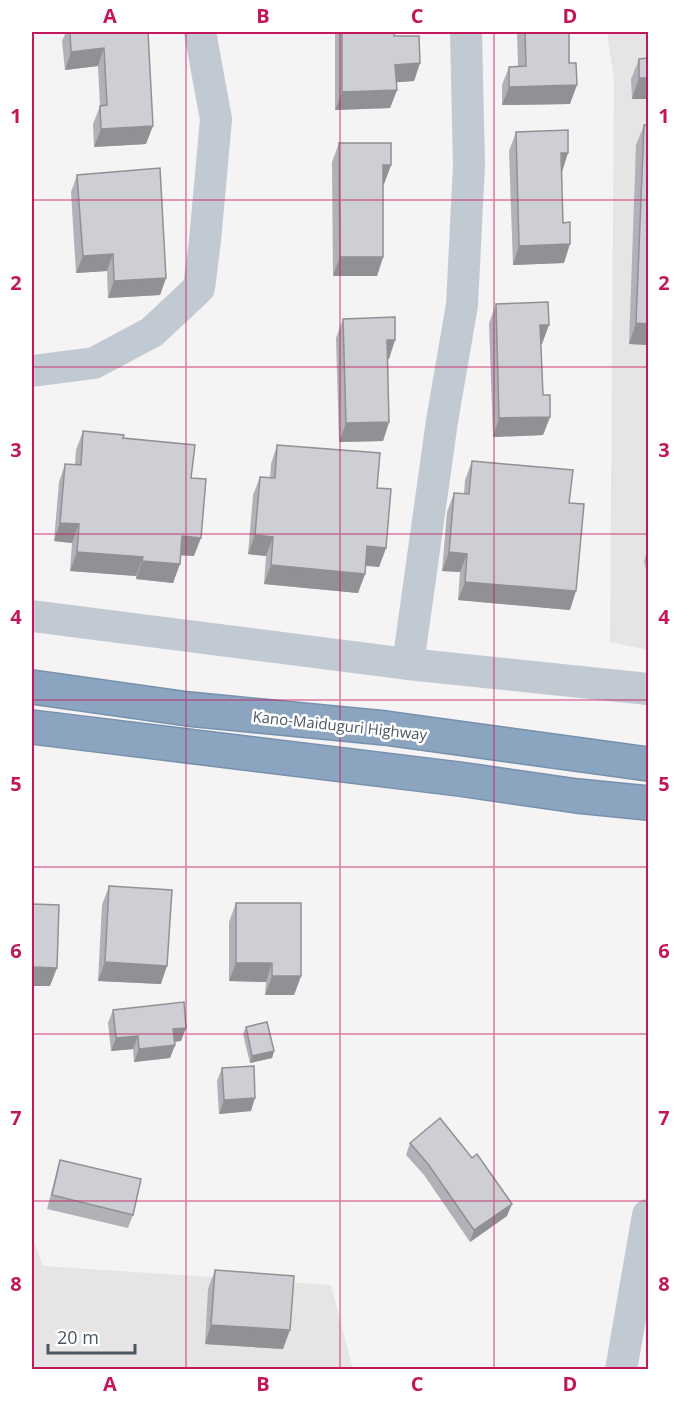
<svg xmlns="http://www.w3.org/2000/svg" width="680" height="1401" font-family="'Open Sans',sans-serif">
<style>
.education{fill:#e6e4e5}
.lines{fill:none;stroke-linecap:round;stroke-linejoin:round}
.highway-casing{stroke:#7690ad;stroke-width:36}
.minor{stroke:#c1cad2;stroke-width:32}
.highway{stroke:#8ba5c1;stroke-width:33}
.wall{fill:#b0b2b7}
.shaded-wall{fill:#909195}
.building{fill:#cdcfd5;stroke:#909195;stroke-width:1.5}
.grid{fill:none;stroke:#c2185b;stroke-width:1.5;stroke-opacity:0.55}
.labels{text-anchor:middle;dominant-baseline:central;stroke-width:5;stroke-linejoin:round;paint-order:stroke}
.street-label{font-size:15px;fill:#4a5661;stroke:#fff}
.neatline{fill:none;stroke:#c2185b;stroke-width:2}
.grid-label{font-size:20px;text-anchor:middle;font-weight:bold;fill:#c2185b}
</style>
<rect width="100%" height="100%" fill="#f5f3f3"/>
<!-- education -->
<g class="education">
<polygon points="607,32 648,32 648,650 610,642 614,79"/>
<polygon points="32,1236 43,1266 331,1285 353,1369 32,1369"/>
</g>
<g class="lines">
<defs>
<g id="highway">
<polyline points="32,687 188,709 385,728 648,764"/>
<polyline points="32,727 459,779 577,796 648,803"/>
</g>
</defs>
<!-- highway casing -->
<use href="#highway" class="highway-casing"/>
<!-- minor -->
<g class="minor">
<polyline points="32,371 94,363 152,332 199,288 205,241 216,119 200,32"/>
<polyline points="32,616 408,664 648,689"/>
<polyline points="408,664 442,421 462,305 469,165 466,32"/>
<polyline points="621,1370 648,1215"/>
</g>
<!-- highway -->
<use href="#highway" class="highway"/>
</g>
<!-- wall -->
<g class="wall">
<polygon points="66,32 148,32 146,144 94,147 93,124 100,106 98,66 65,70 62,41"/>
<polygon points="335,32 394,32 394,36 420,63 414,81 396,82 397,90 390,108 335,110"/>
<polygon points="517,32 569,32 570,104 502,105 502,85 509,67 518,66"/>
<polygon points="648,58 648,99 632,99 631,79 639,59"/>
<polygon points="644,125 648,125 648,345 629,344 636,145"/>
<polygon points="516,132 561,172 564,263 513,265 509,151"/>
<polygon points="339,143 391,165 384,184 383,184 383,257 377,276 333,276 332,162"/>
<polygon points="77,175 166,278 160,295 108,298 107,271 76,273 71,192"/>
<polygon points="496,304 549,325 541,344 543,395 550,417 543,435 493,437 489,323"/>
<polygon points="343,319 395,340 388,359 389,422 383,441 339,442 336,338"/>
<polygon points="83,431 123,438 191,478 194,556 180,555 173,583 136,579 136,576 70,571 72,543 54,541 59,482 65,464 75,464 76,450"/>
<polygon points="277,445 377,488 386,548 379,567 366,566 365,574 358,593 264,584 266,556 248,554 253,495 260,477 270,478 271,464"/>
<polygon points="472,461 570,610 458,600 460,572 442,571 447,512 454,493 464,494 465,480"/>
<polygon points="648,548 648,577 644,561"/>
<polygon points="109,886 161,984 98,981 102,905"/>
<polygon points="236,903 301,976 294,995 265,995 266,982 229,981 229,922"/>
<polygon points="113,1010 181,1041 174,1042 175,1045 170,1058 134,1062 133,1049 111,1051 108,1023"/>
<polygon points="246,1027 274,1051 272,1058 250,1063 243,1034"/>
<polygon points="222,1068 251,1111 219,1114 217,1081"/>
<polygon points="410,1143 507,1216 470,1242 424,1175 406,1155"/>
<polygon points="60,1160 133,1215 128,1228 47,1209 56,1174"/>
<polygon points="215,1270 283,1349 205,1344 208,1289"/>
</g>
<!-- shaded-wall -->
<g class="shaded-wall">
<polygon points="104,48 98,66 65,70 71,52"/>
<polygon points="420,63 414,81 388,83 395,65"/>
<polygon points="639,78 648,78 648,99 632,99"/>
<polygon points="577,85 570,104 502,105 509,87"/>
<polygon points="397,90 390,108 335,110 342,92"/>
<polygon points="153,126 146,144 94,147 101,129"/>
<polygon points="561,153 568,153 562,172"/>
<polygon points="383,165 391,165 384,184 376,184"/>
<polygon points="570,244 564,263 513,265 519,246"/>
<polygon points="113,254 107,271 76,273 83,256"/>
<polygon points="340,257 383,257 377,276 333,276"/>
<polygon points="166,278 160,295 108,298 114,281"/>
<polygon points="636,323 648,324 648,345 629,344"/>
<polygon points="540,325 549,325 542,344 534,344"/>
<polygon points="387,340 395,340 389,359 381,359"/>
<polygon points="550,417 543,435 493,437 499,418"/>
<polygon points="389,422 383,441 339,442 346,423"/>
<polygon points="60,523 79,524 72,543 54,541"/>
<polygon points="255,535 273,537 266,556 248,554"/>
<polygon points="182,536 201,538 194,556 176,555"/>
<polygon points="367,546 386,548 379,567 361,565"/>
<polygon points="77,552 143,557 136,576 70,571"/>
<polygon points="449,552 467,554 460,572 442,571"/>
<polygon points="142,561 180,564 173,583 136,579"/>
<polygon points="271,565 365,574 358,593 264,584"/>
<polygon points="465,582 576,591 570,610 458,600"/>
<polygon points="105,962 167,966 161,984 98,981"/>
<polygon points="236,963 272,963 266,982 229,981"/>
<polygon points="32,967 57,968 50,986 32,986"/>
<polygon points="272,976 301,976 294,995 265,995"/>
<polygon points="186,1028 181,1041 168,1042 173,1029"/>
<polygon points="138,1036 133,1049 111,1051 116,1038"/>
<polygon points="175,1045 170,1058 134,1062 139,1049"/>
<polygon points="274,1051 272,1058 250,1063 252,1056"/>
<polygon points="255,1098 251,1111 219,1114 224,1100"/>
<polygon points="512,1204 507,1216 470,1242 474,1230"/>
<polygon points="211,1325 290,1330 283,1349 205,1344"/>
</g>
<!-- building -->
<g class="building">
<polygon points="70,32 148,32 153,126 101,129 100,106 107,105 104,48 71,52"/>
<polygon points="342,32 394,32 394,36 419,36 420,63 395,65 397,90 342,92"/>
<polygon points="525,32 569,32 569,63 576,63 577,85 509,87 509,67 526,66"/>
<polygon points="648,58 648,78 639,78 639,59"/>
<polygon points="644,125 648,125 648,324 636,323"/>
<polygon points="568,130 568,153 561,153 563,223 570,222 570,244 519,246 516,132"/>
<polygon points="339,143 391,143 391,165 383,165 383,257 340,257"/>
<polygon points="160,168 166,278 114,281 113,254 83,256 77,175"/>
<polygon points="548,302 549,325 540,325 543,395 550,395 550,417 499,418 496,304"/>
<polygon points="395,317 395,340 387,340 389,422 346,423 343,319"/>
<polygon points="83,431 124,435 123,438 195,445 191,478 206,479 201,538 182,536 180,564 142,561 143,557 77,552 79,524 60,523 65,464 81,465"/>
<polygon points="277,445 380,453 377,488 391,489 386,548 367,546 365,574 271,565 273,537 255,535 260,477 275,478"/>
<polygon points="472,461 573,470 569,503 584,504 576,591 465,582 467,554 449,552 454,493 469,494"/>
<polygon points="109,886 172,890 167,966 105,962"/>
<polygon points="236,903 301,903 301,976 272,976 272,963 236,963"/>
<polygon points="32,904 59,905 57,968 32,967"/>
<polygon points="184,1002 186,1028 173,1029 175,1045 139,1049 138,1036 116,1038 113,1010"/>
<polygon points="267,1022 274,1051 252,1056 246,1027"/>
<polygon points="254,1066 255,1098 224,1100 222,1068"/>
<polygon points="440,1118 472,1158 477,1154 512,1204 474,1230 428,1164 410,1143"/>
<polygon points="60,1160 141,1179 133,1215 52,1195"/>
<polygon points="215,1270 294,1276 290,1330 211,1325"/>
</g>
<!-- grid -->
<path class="grid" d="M186 32V1370M340 32V1370M494 32V1370M32 200H648M32 367H648M32 534H648M32 700H648M32 867H648M32 1034H648M32 1201H648"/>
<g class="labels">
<!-- street labels -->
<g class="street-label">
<text transform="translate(340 725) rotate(6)">Kano-Maiduguri Highway</text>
</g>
</g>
<!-- border -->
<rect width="680" height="1401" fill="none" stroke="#ffffff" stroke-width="66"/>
<!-- scale -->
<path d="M48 1344v9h87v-9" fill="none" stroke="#4a5661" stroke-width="3"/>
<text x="57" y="1344" font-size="18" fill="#4a5661" stroke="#ffffff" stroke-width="4.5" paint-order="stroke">20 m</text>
<rect x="33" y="33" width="614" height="1335" class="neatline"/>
<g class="grid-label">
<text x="110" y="23">A</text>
<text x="263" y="23">B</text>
<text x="417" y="23">C</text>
<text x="570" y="23">D</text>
<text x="16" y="123">1</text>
<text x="664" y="123">1</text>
<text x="16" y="290">2</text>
<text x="664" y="290">2</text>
<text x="16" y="457">3</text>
<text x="664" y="457">3</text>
<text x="16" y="624">4</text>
<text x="664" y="624">4</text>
<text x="16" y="791">5</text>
<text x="664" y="791">5</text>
<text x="16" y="958">6</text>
<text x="664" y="958">6</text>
<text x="16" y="1125">7</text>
<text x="664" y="1125">7</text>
<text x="16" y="1291">8</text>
<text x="664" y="1291">8</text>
<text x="110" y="1391">A</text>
<text x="263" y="1391">B</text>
<text x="417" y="1391">C</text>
<text x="570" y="1391">D</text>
</g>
</svg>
